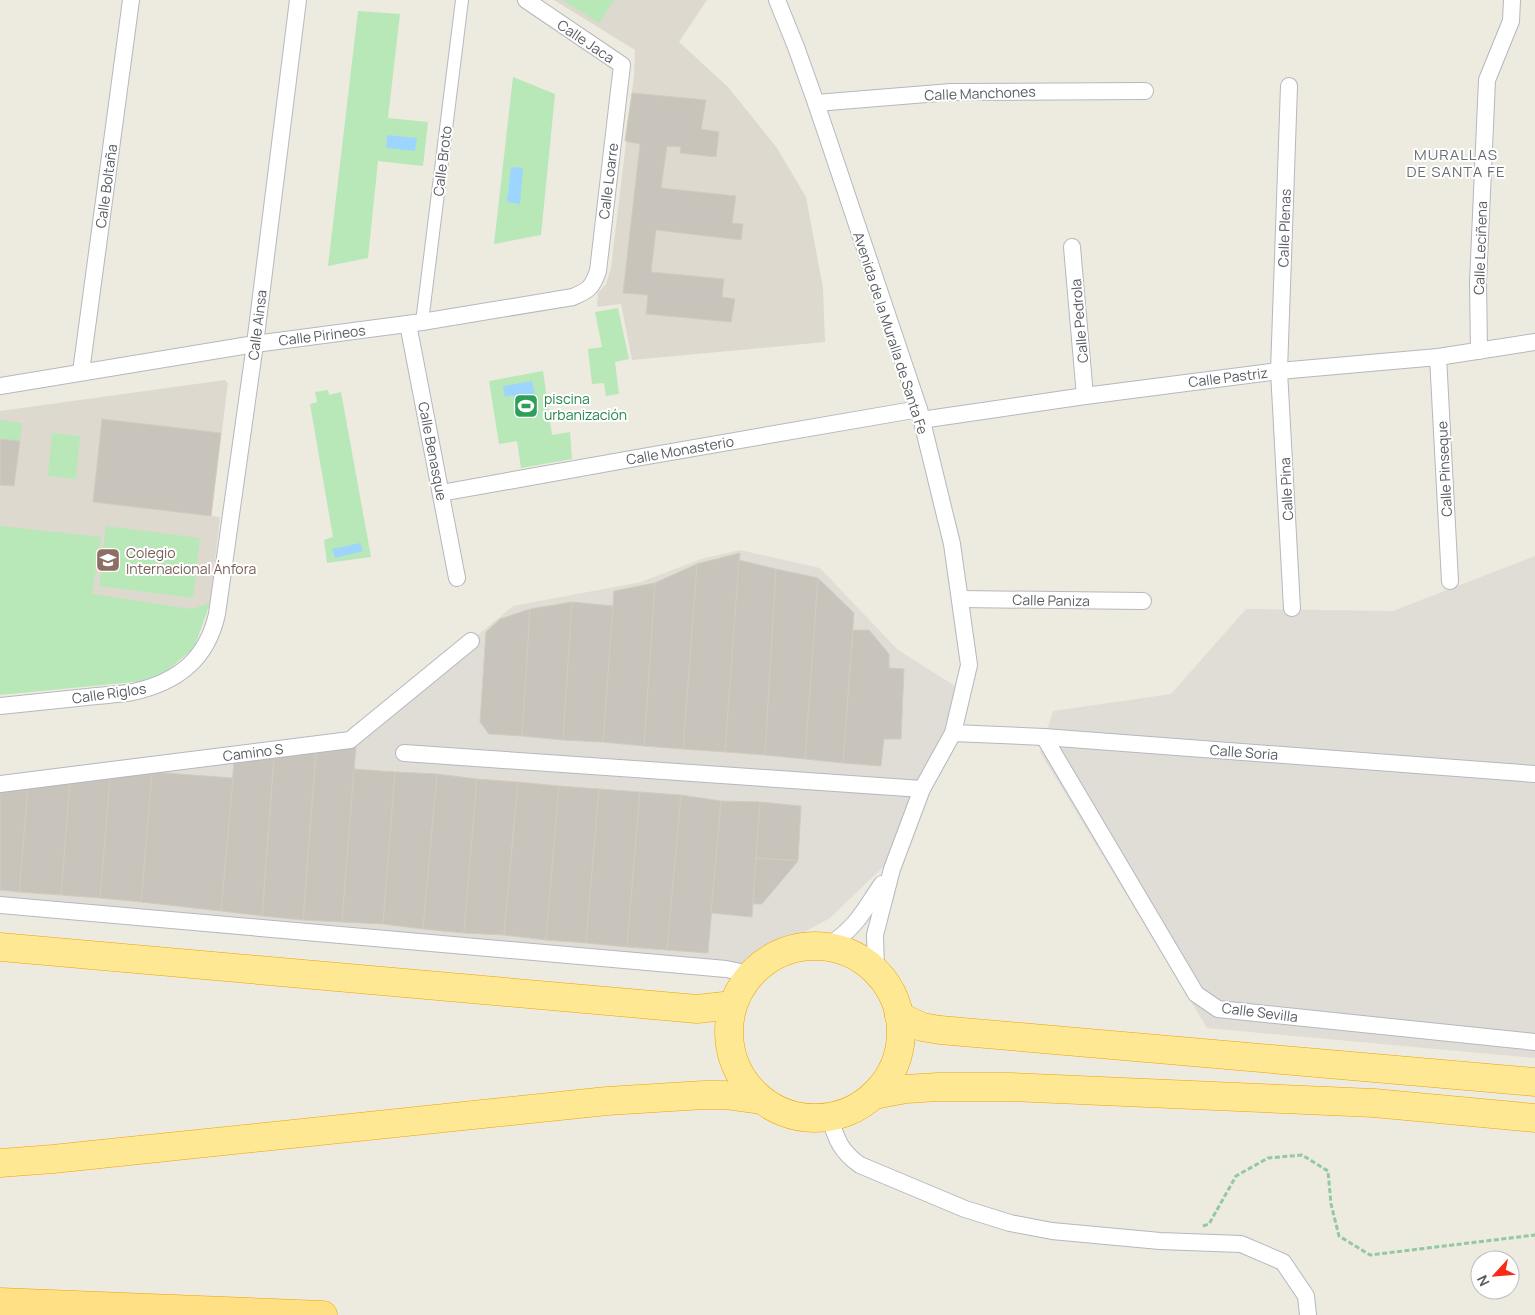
<svg xmlns="http://www.w3.org/2000/svg" width="1535" height="1315" font-family="Manrope,sans-serif">
<style>
.industrial{fill:#e0ddd7}
.education{fill:#ddd9ce}
.green{fill:#b8e8b8}
.water{fill:#9ed5ff}
.building{fill:#c8c4bc;stroke:#d2ccbd}
.lines{fill:none;stroke-linecap:round;stroke-linejoin:round}
.pedestrian-casing{stroke:#b5b8be;stroke-width:14}
.minor-casing{stroke:#b5b8be;stroke-width:18}
.trunk-casing{stroke:#eda300;stroke-width:29}
.motorway-casing{stroke:#eda300;stroke-width:29}
.path{stroke:#91c9a1;stroke-width:3;stroke-dasharray:5 2.5;stroke-linecap:butt}
.pedestrian{stroke:#fff;stroke-width:12}
.minor{stroke:#fff;stroke-width:16}
.trunk{stroke:#ffe894;stroke-width:28}
.motorway{stroke:#ffe085;stroke-width:28}
.labels{text-anchor:middle;dominant-baseline:central;stroke-width:4;stroke-linejoin:round;paint-order:stroke}
.street-label{font-size:14px;fill:#585d62;stroke:#fff}
.leisure-label{font-size:14px;fill:#27864d;stroke:#fff;text-anchor:start}
.education-label{font-size:14px;fill:#785e54;stroke:#fff;text-anchor:start}
.neighbourhood-label{font-size:15px;letter-spacing:1px;fill:#696f74;stroke:#fff}
</style>
<rect width="100%" height="100%" fill="#edeadf"/>
<!-- industrial -->
<g class="industrial">
<polygon points="740,550 820,568 898,650 963,691 923,775 884,866 830,918 724,976 225,934 0,912 0,777 352,738 513,606 641,582 701,559"/>
<polygon points="1535,556 1535,1058 1207,1028 1040,752 1053,711 1171,694 1246,609 1393,611"/>
</g>
<!-- education -->
<g class="education">
<polygon points="554,0 707,0 679,42 728,87 777,148 806,197 823,288 825,342 632,360 621,304 597,307 598,293 606,284 611,268 634,75 635,50"/>
<polygon points="225,380 228,383 211,516 220,517 210,603 194,648 0,695 0,411"/>
</g>
<!-- green -->
<g class="green">
<polygon points="562,0 614,0 599,23"/>
<polygon points="358,11 400,14 388,118 428,122 423,166 378,161 368,258 328,266"/>
<polygon points="513,77 555,94 541,235 494,244"/>
<polygon points="618,308 629,359 615,362 619,394 606,396 604,383 592,384 588,349 602,347 595,312"/>
<polygon points="543,371 552,435 570,432 572,459 521,468 517,441 499,444 489,381"/>
<polygon points="328,390 329,395 341,392 371,557 327,563 324,540 333,537 310,404 317,402 315,392"/>
<polygon points="0,420 22,423 20,441 0,439"/>
<polygon points="52,433 80,436 76,479 48,476"/>
<polygon points="0,526 101,537 92,594 191,609 210,603 194,648 163,674 144,681 0,695"/>
<polygon points="106,526 200,538 193,598 99,586"/>
</g>
<!-- water -->
<g class="water">
<polygon points="387,135 417,138 415,151 386,148"/>
<polygon points="511,167 523,168 520,204 507,202"/>
<polygon points="532,381 539,415 518,418 513,395 505,397 503,386"/>
<polygon points="360,543 363,551 335,558 332,549"/>
</g>
<!-- building -->
<g class="building">
<polygon points="632,93 706,100 701,129 719,132 716,157 680,153 681,147 667,146 661,188 736,196 732,223 743,224 741,240 656,230 651,272 724,279 722,297 735,299 731,322 646,314 648,295 623,293 640,144 625,141"/>
<polygon points="102,419 221,433 211,516 93,502"/>
<polygon points="0,439 20,441 14,486 0,485"/>
<polygon points="740,553 725,752 683,749 697,564"/>
<polygon points="739,560 776,569 765,755 725,752"/>
<polygon points="697,564 683,749 644,746 655,583"/>
<polygon points="776,569 818,578 805,759 765,755"/>
<polygon points="818,578 854,613 843,763 805,759"/>
<polygon points="655,583 644,746 603,742 614,591"/>
<polygon points="572,602 563,740 522,736 530,609"/>
<polygon points="572,602 613,606 603,742 563,740"/>
<polygon points="530,609 522,736 489,734 480,722 486,632 500,619"/>
<polygon points="853,630 869,630 889,654 889,668 904,669 901,739 884,739 881,766 843,763"/>
<polygon points="356,746 342,922 303,920 316,750"/>
<polygon points="316,750 303,920 262,916 274,756"/>
<polygon points="274,756 262,916 221,911 234,762"/>
<polygon points="354,769 395,772 383,924 342,922"/>
<polygon points="152,772 233,778 221,911 141,902"/>
<polygon points="152,772 141,902 100,898 110,777"/>
<polygon points="395,772 437,774 423,929 383,924"/>
<polygon points="437,774 477,779 464,933 423,929"/>
<polygon points="110,777 100,898 61,895 70,781"/>
<polygon points="477,779 518,782 504,935 464,933"/>
<polygon points="70,781 61,895 19,892 28,786"/>
<polygon points="518,782 559,786 546,940 504,935"/>
<polygon points="28,786 19,892 0,890 0,790"/>
<polygon points="559,786 599,789 586,943 546,940"/>
<polygon points="599,789 640,792 627,947 586,943"/>
<polygon points="640,792 681,795 667,950 627,947"/>
<polygon points="681,795 721,801 708,953 667,950"/>
<polygon points="721,801 760,802 752,917 711,913"/>
<polygon points="760,802 801,806 798,861 756,858"/>
<polygon points="756,858 798,861 762,904 753,904"/>
</g>
<g class="lines">
<defs>
<polyline id="pedestrian" points="422,322 462,0"/>
<g id="minor">
<polyline points="777,0 796,47 816,103 919,409 952,544 969,665 953,733 922,789 892,869 875,935 876,970"/>
<polyline points="1289,86 1279,371 1292,608"/>
<polyline points="816,103 951,92 1145,91"/>
<polyline points="1072,247 1085,396"/>
<polyline points="408,324 457,578"/>
<polyline points="1479,351 1478,282 1487,80 1511,21 1512,0"/>
<polyline points="1438,357 1450,581"/>
<polyline points="81,372 131,0"/>
<path d="M0 386 255 344 422 322 573 297C589 290 592 288 598 271L622 65 526 0"/>
<polyline points="921,420 1085,396 1279,371 1438,357 1535,342"/>
<polyline points="441,493 642,457 919,409"/>
<polyline points="960,599 1143,601"/>
<path d="M0 706C29 703 58 700 87 697 102 695 118 695 133 692 178 682 207 659 217 614L255 344 298 0"/>
<polyline points="953,733 1044,737 1535,774"/>
<polyline points="1044,737 1196,994 1218,1009 1535,1042"/>
<polyline points="404,753 922,789"/>
<polyline points="0,784 350,740 471,641"/>
<polyline points="0,905 726,969 750,974"/>
<path d="M828 946C858 926 863 911 882 884"/>
<path d="M830 1118C836 1139 841 1152 860 1165L965 1209 1010 1223 1052 1231 1160 1241 1241 1244 1283 1262 1306 1296 1308 1315"/>
</g>
<g id="trunk">
<circle cx="815" cy="1032" r="86"/>
<polyline points="0,947 697,1009 733,1005"/>
<polyline points="899,1016 922,1027 940,1030 1535,1082"/>
<polyline points="874,1095 906,1089 938,1087 1011,1087 1374,1103 1535,1118"/>
<polyline points="0,1163 53,1159 607,1101 704,1095 725,1095 761,1100"/>
</g>
<polyline id="motorway" points="0,1302 323,1315"/>
</defs>
<!-- pedestrian casing -->
<use href="#pedestrian" class="pedestrian-casing"/>
<!-- minor casing -->
<use href="#minor" class="minor-casing"/>
<!-- trunk casing -->
<use href="#trunk" class="trunk-casing"/>
<!-- motorway casing -->
<use href="#motorway" class="motorway-casing"/>
<!-- path -->
<polyline class="path" points="1203,1226 1209,1224 1236,1176 1268,1158 1302,1155 1328,1171 1331,1204 1339,1236 1370,1255 1535,1235"/>
<!-- pedestrian -->
<use href="#pedestrian" class="pedestrian"/>
<!-- minor -->
<use href="#minor" class="minor"/>
<!-- trunk -->
<use href="#trunk" class="trunk"/>
<!-- motorway -->
<use href="#motorway" class="motorway"/>
</g>
<!-- icons -->
<defs>
<symbol id="stadium-square" viewBox="-11 -11 22 22"><rect x="-9" y="-9" width="18" height="18" rx="4" fill="#2e9e5b" stroke="#fff"/><path d="M0-5a6.5 5 0 1 0 0 10a6.5 5 0 1 0 0-10ZM-3.5-1.8h7v3.6h-7Z" fill="#fff"/></symbol>
<symbol id="school-square" viewBox="-11 -11 22 22"><rect x="-9" y="-9" width="18" height="18" rx="4" fill="#8d6e63" stroke="#fff"/><path d="M0-5L7-2L0 1L-7-2ZM-4 1L0 2.5L4 1V4Q0 6-4 4Z" fill="#fff"/></symbol>
</defs>
<g fill-rule="evenodd">
<use href="#stadium-square" x="512" y="392" width="28" height="28"/>
<use href="#school-square" x="94" y="546" width="28" height="28"/>
</g>
<g class="labels">
<!-- street labels -->
<g class="street-label">
<text transform="translate(586 41) rotate(34)">Calle Jaca</text>
<text transform="translate(980 93) rotate(-2)">Calle Manchones</text>
<text transform="translate(442 161) rotate(-83)">Calle Broto</text>
<text transform="translate(608 181) rotate(-83)">Calle Loarre</text>
<text transform="translate(106 186) rotate(-82)">Calle Boltaña</text>
<text transform="translate(1284 228) rotate(-88)">Calle Plenas</text>
<text transform="translate(1480 248) rotate(-88)">Calle Leciñena</text>
<text transform="translate(1079 321) rotate(-95)">Calle Pedrola</text>
<text transform="translate(257 325) rotate(-83)">Calle Ainsa</text>
<text transform="translate(891 333) rotate(72)">Avenida de la Muralla de Santa Fe</text>
<text transform="translate(322 335) rotate(-7)">Calle Pirineos</text>
<text transform="translate(1228 377) rotate(-7)">Calle Pastriz</text>
<text transform="translate(680 450) rotate(-10)">Calle Monasterio</text>
<text transform="translate(433 451) rotate(79)">Calle Benasque</text>
<text transform="translate(1444 469) rotate(-93)">Calle Pinseque</text>
<text transform="translate(1286 489) rotate(-93)">Calle Pina</text>
<text transform="translate(1051 600) rotate(1)">Calle Paniza</text>
<text transform="translate(109 693) rotate(-8)">Calle Riglos</text>
<text transform="translate(253 752) rotate(-7)">Camino S</text>
<text transform="translate(1244 752) rotate(4)">Calle Soria</text>
<text transform="translate(1260 1012) rotate(7)">Calle Sevilla</text>
</g>
<!-- leisure labels -->
<g class="leisure-label">
<text x="544" y="398">piscina<tspan x="544" dy="16">urbanización</tspan></text>
</g>
<!-- education labels -->
<g class="education-label">
<text x="126" y="552">Colegio<tspan x="126" dy="16">Internacional Ánfora</tspan></text>
</g>
<!-- neighbourhood labels -->
<g class="neighbourhood-label">
<text x="1456" y="154">MURALLAS<tspan x="1456" dy="17">DE SANTA FE</tspan></text>
</g>
</g>
<!-- north arrow -->
<g transform="translate(1495 1275) rotate(244)"><circle r="24" fill="#ffffff" stroke="#bcbec0"/>
<path d="M0-4L9 19L0 12L-9 19Z" fill="#fa2a18"/>
<text y="-8" font-size="14" font-weight="bold" text-anchor="middle" fill="#585d62">N</text>
</g>
</svg>
